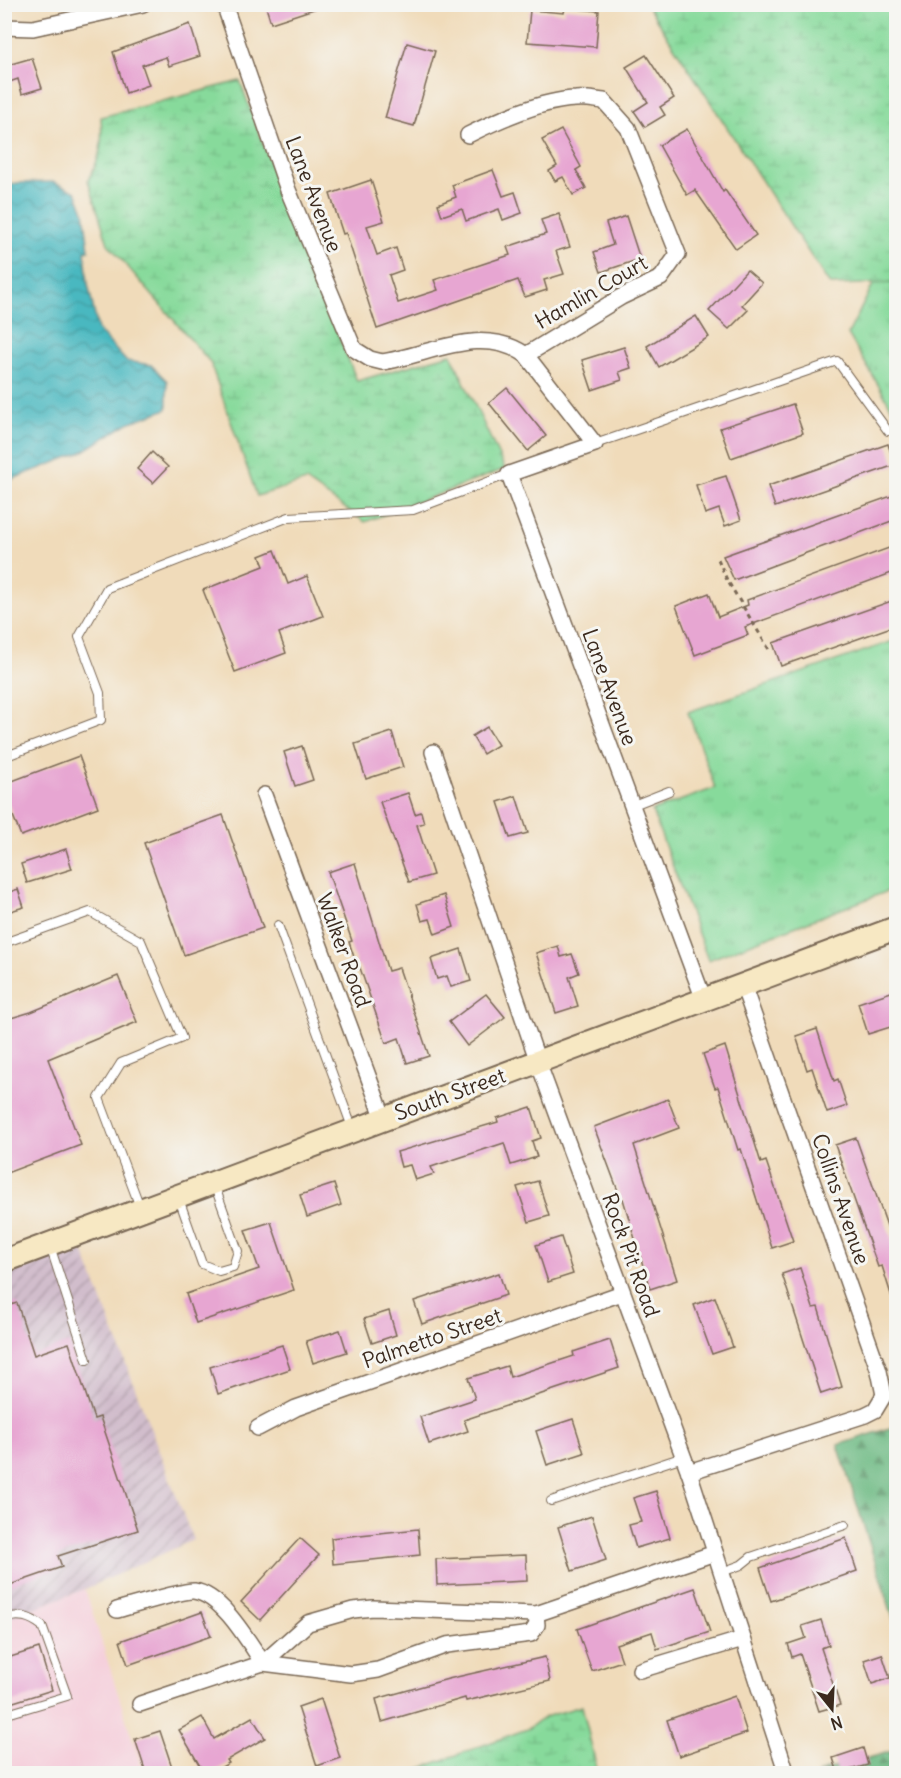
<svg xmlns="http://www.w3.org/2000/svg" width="901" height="1778" font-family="Delius,sans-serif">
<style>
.built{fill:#f5cfdb}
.industrial{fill:url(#industrial-furrows)}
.grass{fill:url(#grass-tufts);stroke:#61825c;stroke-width:1.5}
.forest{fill:url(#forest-firs);stroke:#547250;stroke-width:1.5}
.wetland{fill:url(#wetland-marsh);stroke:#61825c;stroke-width:1.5}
.water{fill:url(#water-waves);stroke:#42716f;stroke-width:1.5}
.building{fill:#e7a6d2}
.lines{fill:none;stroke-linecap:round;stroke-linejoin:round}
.service-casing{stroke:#7a6855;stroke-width:10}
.minor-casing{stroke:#7a6855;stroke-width:18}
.secondary-casing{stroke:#7a6855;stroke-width:26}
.path{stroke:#7a6855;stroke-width:3;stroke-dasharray:4.5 4.5;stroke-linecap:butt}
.service{stroke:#fff;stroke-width:8}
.minor{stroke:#fff;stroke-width:15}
.secondary{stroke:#f7e8c3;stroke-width:22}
.labels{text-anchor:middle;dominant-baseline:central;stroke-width:6;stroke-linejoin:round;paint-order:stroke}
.street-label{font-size:21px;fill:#3b2a1e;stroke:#f6f6f2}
</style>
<defs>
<pattern id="industrial-furrows" width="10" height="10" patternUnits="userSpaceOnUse" patternTransform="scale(1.5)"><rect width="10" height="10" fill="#d1bdcc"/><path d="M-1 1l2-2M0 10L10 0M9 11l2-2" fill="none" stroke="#ab9aa5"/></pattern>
<pattern id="grass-tufts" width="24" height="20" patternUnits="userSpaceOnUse" patternTransform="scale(1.5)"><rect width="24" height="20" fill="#87da9b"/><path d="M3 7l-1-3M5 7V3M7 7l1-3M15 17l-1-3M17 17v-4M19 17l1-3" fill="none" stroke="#75bb85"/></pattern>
<pattern id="forest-firs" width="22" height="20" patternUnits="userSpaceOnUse" patternTransform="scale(1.5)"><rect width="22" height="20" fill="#6dba83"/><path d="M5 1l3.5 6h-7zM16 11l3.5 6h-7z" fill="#5b976b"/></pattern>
<pattern id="wetland-marsh" width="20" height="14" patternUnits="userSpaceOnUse" patternTransform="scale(1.5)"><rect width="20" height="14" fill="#87da9b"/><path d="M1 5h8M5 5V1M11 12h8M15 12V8" fill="none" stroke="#75bb85"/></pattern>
<pattern id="water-waves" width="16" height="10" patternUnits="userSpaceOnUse" patternTransform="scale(1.5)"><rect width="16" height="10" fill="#49b8c0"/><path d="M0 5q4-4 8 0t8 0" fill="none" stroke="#3e969b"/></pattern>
</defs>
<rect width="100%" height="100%" fill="#f6f6f2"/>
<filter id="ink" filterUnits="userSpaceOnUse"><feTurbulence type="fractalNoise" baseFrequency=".0167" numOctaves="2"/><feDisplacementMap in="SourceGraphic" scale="12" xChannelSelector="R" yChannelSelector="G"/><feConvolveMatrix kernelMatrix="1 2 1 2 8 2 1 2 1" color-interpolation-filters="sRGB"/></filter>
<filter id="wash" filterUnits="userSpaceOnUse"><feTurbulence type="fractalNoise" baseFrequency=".008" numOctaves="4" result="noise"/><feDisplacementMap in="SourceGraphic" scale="24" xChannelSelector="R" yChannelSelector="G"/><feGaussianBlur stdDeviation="1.35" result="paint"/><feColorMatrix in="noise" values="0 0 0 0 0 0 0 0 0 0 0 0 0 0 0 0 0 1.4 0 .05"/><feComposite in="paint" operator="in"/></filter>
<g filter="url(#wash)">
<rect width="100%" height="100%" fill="#f0dbba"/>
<!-- built -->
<polygon class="built" points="85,1589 143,1773 5,1774 5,1619"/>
<!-- industrial -->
<polygon class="industrial" points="82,1248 193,1540 85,1589 5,1619 5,1275"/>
<!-- grass -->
<g class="grass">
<polygon points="874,283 896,283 896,415 848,334"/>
<polygon points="896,640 896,888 708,960 652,811 715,788 688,712"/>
</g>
<!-- forest -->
<g class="forest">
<polygon points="896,1426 896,1627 838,1445"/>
<polygon points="896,1750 896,1773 817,1773"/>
</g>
<!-- wetland -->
<g class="wetland">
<polygon points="647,5 896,5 896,283 830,285"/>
<path d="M240 81 281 193 357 381 451 354 505 469 365 522 306 481 257 496 210 362 108 244 88 180C101 158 103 143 101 117Z"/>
<polygon points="582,1706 598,1773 408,1773 527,1729 545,1717"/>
</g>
<!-- water -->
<polygon class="water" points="54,182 76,192 84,211 89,250 85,251 88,284 98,330 126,361 151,365 167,381 167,409 128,423 82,452 5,482 5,186 17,183"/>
<g id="blocks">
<!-- building -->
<g class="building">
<polygon points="265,4 320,4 320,7 271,23"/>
<polygon points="565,8 599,11 596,47 527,42 530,10 564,13"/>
<polygon points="190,24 200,56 169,66 166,57 142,65 149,85 126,93 113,52"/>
<polygon points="407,43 435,51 414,126 385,118"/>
<polygon points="646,55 674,98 660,107 665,115 645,127 634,111 648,102 626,67"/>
<polygon points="32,58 42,88 22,94 18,79 4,84 4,66"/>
<polygon points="687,129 723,192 725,190 756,235 736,249 695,190 687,195 659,145"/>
<polygon points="561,130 581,167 576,170 586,188 573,195 563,177 555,181 549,171 557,166 542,140"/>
<polygon points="493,170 503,196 515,192 522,213 503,220 499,209 466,221 462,209 442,216 438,204 456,197 452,185"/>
<polygon points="371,180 384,221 367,226 377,255 396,248 403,270 389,275 398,303 438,290 434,280 510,255 507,247 546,234 541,220 559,214 570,247 556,251 564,274 544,280 547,290 525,297 518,280 377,329 346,233 343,234 330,194"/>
<polygon points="626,216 640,259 601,272 594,252 613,245 606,223"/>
<polygon points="747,270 762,283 742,305 748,310 729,329 709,311"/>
<polygon points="696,316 709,337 659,367 647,346"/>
<polygon points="624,347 631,368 619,372 622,380 592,390 582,360"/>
<polygon points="507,388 546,436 528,451 489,403"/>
<polygon points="793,404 803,433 731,458 720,428"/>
<polygon points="888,444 895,465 775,507 768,486"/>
<polygon points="152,452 168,467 153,483 137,469"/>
<polygon points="726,476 741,520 725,526 719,509 705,514 696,485"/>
<polygon points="897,494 897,519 734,580 723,556"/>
<polygon points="897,545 897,571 745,627 748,635 695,655 676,606 709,593 718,617 748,605 747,600"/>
<polygon points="275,550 288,584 307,576 323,616 279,633 286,653 235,672 203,590 264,566 260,556"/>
<polygon points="897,599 897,625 781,666 773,643"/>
<polygon points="487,727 498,745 483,754 472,736"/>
<polygon points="392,732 403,767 366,779 355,744"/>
<polygon points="302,746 313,780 295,786 284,752"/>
<polygon points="79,756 98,807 21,836 4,793 4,784"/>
<polygon points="408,793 415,814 421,812 424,823 417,825 433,875 409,882 380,802"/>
<polygon points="516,796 528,833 510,838 498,802"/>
<polygon points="223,815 263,928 184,955 144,843"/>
<polygon points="66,849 72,869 27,883 21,864"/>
<polygon points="355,863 388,971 399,968 429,1056 407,1063 399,1038 386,1043 359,965 357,966 349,942 352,941 328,872"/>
<polygon points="18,889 24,907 4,913 4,894"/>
<polygon points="444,895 454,927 435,934 430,919 422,921 417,904"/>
<polygon points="558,946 561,957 572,954 579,973 569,977 578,1006 556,1013 536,953"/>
<polygon points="461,949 471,981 451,987 447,976 437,979 431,959"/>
<polygon points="118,976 137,1022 48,1059 81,1145 4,1174 4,1020 31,1012"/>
<polygon points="897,990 897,1025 868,1034 858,1003"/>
<polygon points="486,994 505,1017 467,1046 449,1022"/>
<polygon points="817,1029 834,1081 838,1079 847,1106 827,1113 812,1068 807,1070 796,1036"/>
<polygon points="725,1046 761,1163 766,1161 793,1241 772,1248 741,1149 738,1150 718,1087 715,1088 703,1054"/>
<polygon points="668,1099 679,1128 634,1145 677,1280 650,1289 623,1199 621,1199 594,1127"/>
<polygon points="531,1107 541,1138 532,1141 537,1157 511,1165 504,1143 431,1167 434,1174 415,1180 410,1165 401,1167 397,1152 498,1122 497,1118"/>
<polygon points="856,1138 897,1254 897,1304 894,1304 882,1266 878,1267 835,1145"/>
<polygon points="538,1181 549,1216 529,1222 517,1187"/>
<polygon points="334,1184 341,1205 307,1217 300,1195"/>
<polygon points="271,1222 294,1290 196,1323 186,1294 259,1269 245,1230"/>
<polygon points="561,1237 573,1274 548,1282 536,1245"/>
<polygon points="800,1268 813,1308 818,1307 842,1387 821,1394 782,1274"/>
<polygon points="499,1273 506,1295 422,1324 414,1301"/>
<polygon points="715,1297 733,1347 712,1354 694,1305"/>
<polygon points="17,1303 34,1355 69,1343 94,1419 100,1417 138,1530 58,1556 62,1567 4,1587 4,1307"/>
<polygon points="389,1311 396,1335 372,1343 364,1319"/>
<polygon points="340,1330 347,1352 313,1363 306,1341"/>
<polygon points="610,1340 619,1368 464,1420 468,1431 429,1444 420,1417 475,1399 468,1378 507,1366 510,1377 574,1356 573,1352"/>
<polygon points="282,1345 290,1369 218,1394 210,1367"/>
<polygon points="573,1419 584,1453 547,1465 536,1431"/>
<polygon points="656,1491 670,1538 636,1548 629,1525 641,1522 633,1498"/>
<polygon points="592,1516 606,1560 572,1571 558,1527"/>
<polygon points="418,1529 420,1555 333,1564 331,1538"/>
<polygon points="300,1538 319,1555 260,1620 241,1602"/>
<polygon points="846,1538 857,1571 771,1601 760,1568"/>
<polygon points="526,1555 527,1581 437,1585 436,1559"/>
<polygon points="695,1588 710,1632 657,1649 652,1632 616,1644 622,1661 592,1671 577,1629"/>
<polygon points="202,1612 211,1636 128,1665 120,1641"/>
<polygon points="821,1620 829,1645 821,1648 840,1705 819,1711 800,1654 792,1657 788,1644 806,1638 802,1626"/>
<polygon points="39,1648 52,1690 4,1705 4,1659"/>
<polygon points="882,1654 890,1678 872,1684 864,1660"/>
<polygon points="545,1657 550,1681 466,1701 465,1698 382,1722 376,1699 448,1679"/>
<polygon points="735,1696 747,1733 679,1756 667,1720"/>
<polygon points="321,1699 340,1758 317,1766 298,1707"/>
<polygon points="202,1717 214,1739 252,1717 265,1738 227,1760 229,1763 211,1773 204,1773 179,1730"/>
<polygon points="160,1731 174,1773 146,1773 135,1739"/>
<polygon points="863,1748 868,1765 838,1773 833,1758"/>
</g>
</g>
</g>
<g filter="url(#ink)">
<use href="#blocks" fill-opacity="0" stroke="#7a6855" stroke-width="1.5"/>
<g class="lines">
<defs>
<g id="service">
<polyline points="595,444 837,361 888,431"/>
<polyline points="4,757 101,720 100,693 79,637 107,588 289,517 413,510 509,474"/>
<polyline points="631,806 669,791"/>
<polyline points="278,925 353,1130"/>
<polyline points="4,943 90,912 141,941 182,1038 121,1063 99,1098 140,1207"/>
<polyline points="179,1199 202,1264 219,1271 233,1267 238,1251 214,1184"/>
<polyline points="50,1246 87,1360"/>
<polyline points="551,1501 683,1457"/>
<polyline points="722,1572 741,1565 751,1557 845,1525"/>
<path d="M4 1619C19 1613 30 1617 42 1626L67 1696 4 1715"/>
</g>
<g id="minor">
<path d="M224 4 288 190 354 349 370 359 382 362C430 355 481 324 526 355L595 444 509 474 704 1000"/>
<polyline points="4,27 33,28 143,4"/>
<path d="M468 135C498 120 541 100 576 99 585 98 595 100 604 101L628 128 678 254 661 278 621 297 526 355"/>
<polyline points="433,752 538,1062 689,1472 787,1774"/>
<polyline points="264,795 384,1119"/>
<polyline points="258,1428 296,1408 622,1293"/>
<polyline points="689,1472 865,1415 875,1410 884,1395 879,1371 743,985"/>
<path d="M117 1610C131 1606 184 1590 194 1591 222 1595 248 1641 263 1663L351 1674 378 1670 447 1645 531 1634 537 1625 536 1614"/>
<polyline points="640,1670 743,1639"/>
<polyline points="140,1704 263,1663 308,1623 353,1610 373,1608 536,1614 715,1553"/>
</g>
<polyline id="secondary" points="4,1261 896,928"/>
</defs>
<!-- service casing -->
<use href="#service" class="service-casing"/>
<!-- minor casing -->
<use href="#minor" class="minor-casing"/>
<!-- secondary casing -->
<use href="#secondary" class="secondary-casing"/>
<!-- path -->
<polyline class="path" points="718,559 727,580 770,651"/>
<!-- service -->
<use href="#service" class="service"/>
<!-- minor -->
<use href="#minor" class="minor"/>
<!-- secondary -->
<use href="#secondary" class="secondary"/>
</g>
</g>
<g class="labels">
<!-- street labels -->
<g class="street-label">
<text transform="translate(314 194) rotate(69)">Lane Avenue</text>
<text transform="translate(591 292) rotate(-30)">Hamlin Court</text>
<text transform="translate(610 687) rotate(70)">Lane Avenue</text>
<text transform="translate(344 950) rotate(70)">Walker Road</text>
<text transform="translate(450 1094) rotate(-20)">South Street</text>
<text transform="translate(841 1199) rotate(71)">Collins Avenue</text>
<text transform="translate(631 1255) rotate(70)">Rock Pit Road</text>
<text transform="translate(432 1338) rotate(-19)">Palmetto Street</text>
</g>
</g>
<!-- margin -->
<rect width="901" height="1778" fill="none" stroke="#f6f6f2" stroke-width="24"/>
<!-- north arrow -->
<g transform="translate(832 1709) rotate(162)" stroke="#f6f6f2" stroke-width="4.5" paint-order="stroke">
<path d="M0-4.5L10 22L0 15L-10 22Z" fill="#3b2a1e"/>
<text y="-9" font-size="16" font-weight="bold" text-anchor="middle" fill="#3b2a1e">N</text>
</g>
</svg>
